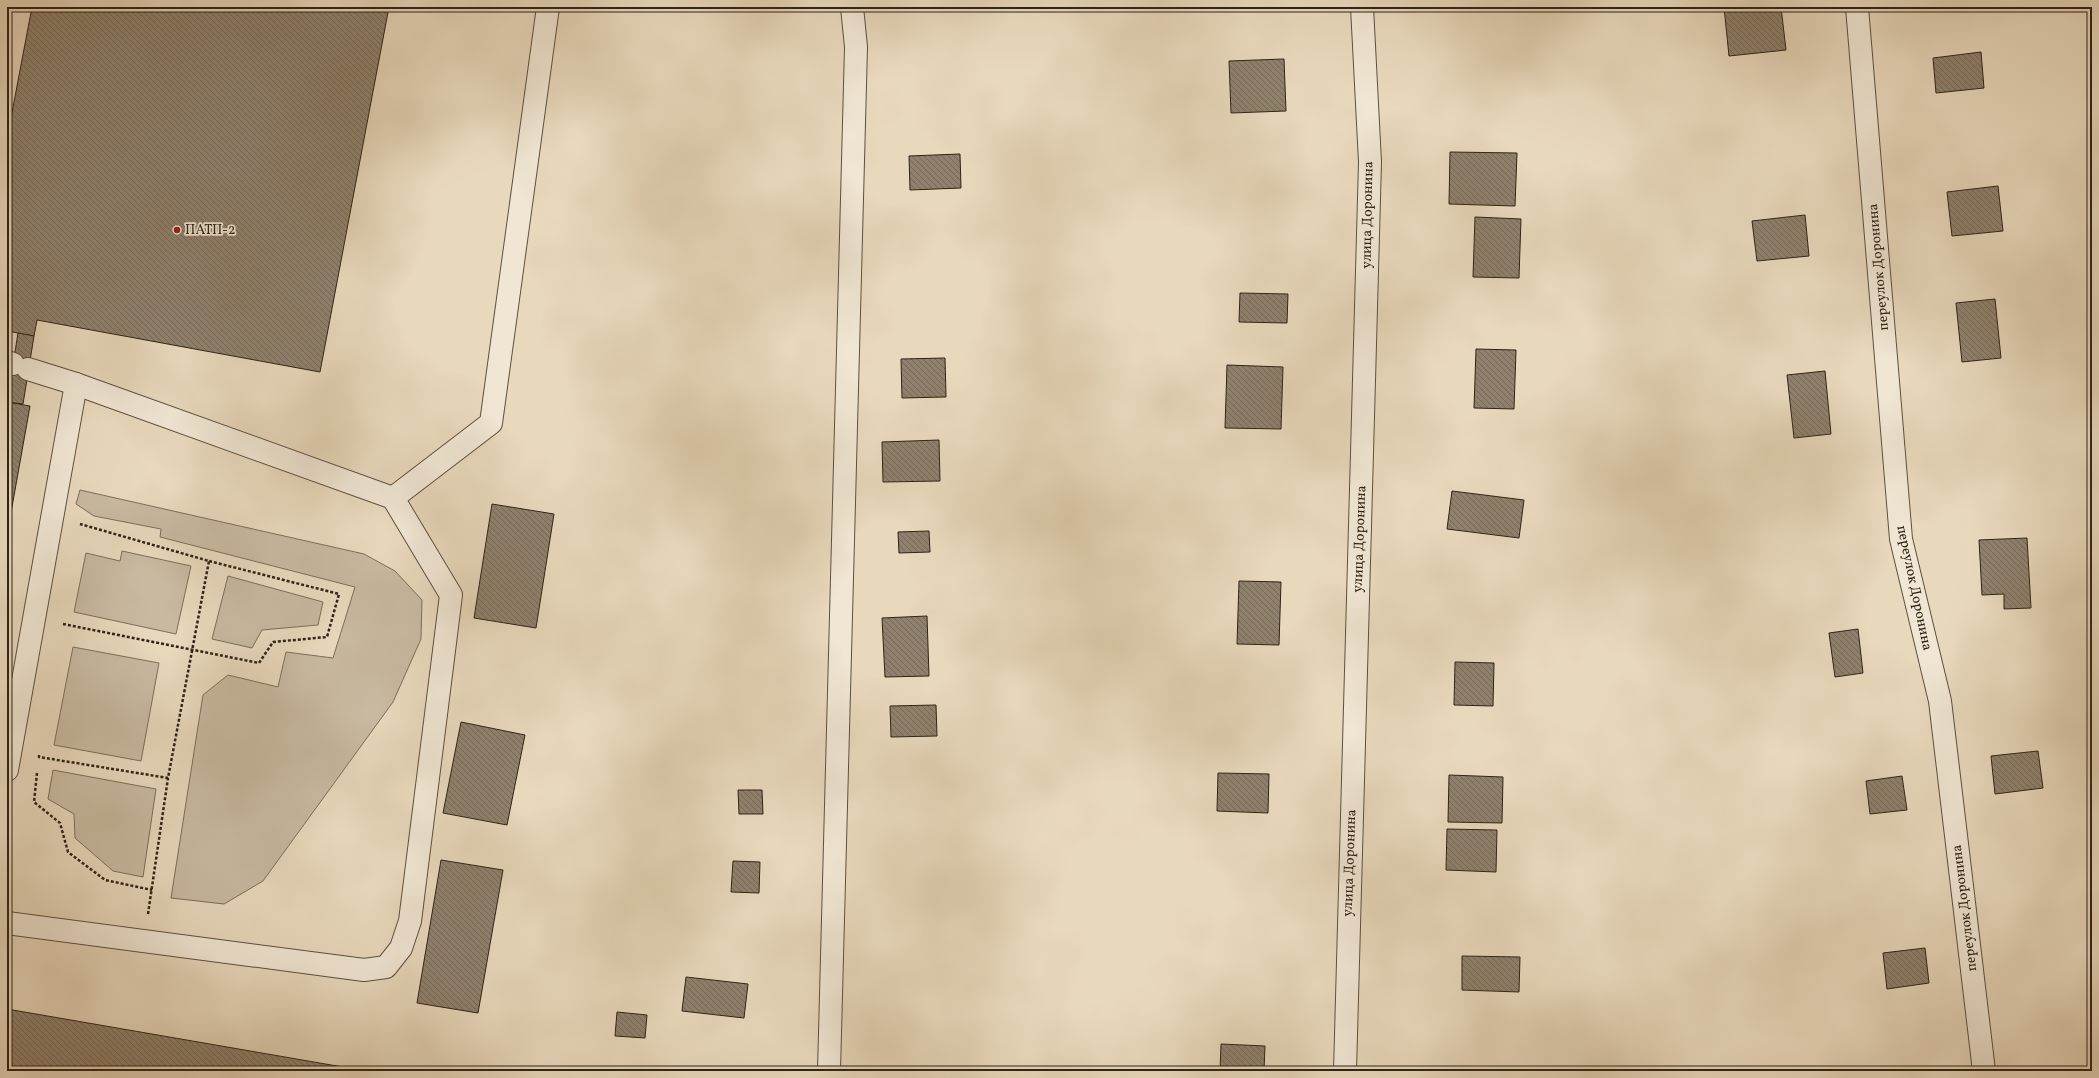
<svg xmlns="http://www.w3.org/2000/svg" width="2099" height="1078" font-family="Vollkorn,serif">
<style>
.green{fill:#c8b9a0;stroke:#7b6e5c}
.building{fill:url(#building-back-hatch);stroke:#2e2317}
.lines{fill:none;stroke-linecap:round;stroke-linejoin:round}
.minor-casing{stroke:#5c5040;stroke-width:24}
.path{stroke:#2e2317;stroke-width:2.5;stroke-dasharray:3 2;stroke-linecap:butt}
.minor{stroke:#f0e6d3;stroke-width:22}
.poi-dot{fill:#8f2418;stroke:#f0e6d3;stroke-width:1.5}
.labels{text-anchor:middle;dominant-baseline:central;stroke-width:3.5;stroke-linejoin:round;paint-order:stroke}
.street-label{font-size:14px;fill:#2e2317;stroke:#f0e6d3}
.poi-label{font-size:14px;fill:#2e2317;stroke:#f0e6d3;text-anchor:start}
</style>
<defs>
<pattern id="building-back-hatch" width="6" height="6" patternUnits="userSpaceOnUse"><rect width="6" height="6" fill="#8f816d"/><path d="M-1 5l2 2M0 0l6 6M5-1l2 2" fill="none" stroke="#756959"/></pattern>
</defs>
<rect width="100%" height="100%" fill="#e8d8bc"/>
<filter id="stains"><feTurbulence type="fractalNoise" baseFrequency=".005" numOctaves="4"/><feColorMatrix values="0 0 0 0 .2 0 0 0 0 .09 0 0 0 0 .02 0 0 0 .5 -.17"/></filter>
<radialGradient id="worn" r=".72"><stop offset=".6" stop-color="#630" stop-opacity="0"/><stop offset="1" stop-color="#630" stop-opacity=".3"/></radialGradient>
<!-- green -->
<g class="green">
<polygon points="80,490 364,554 395,571 422,600 421,639 393,702 263,881 224,904 171,898 203,695 228,675 278,687 286,652 333,658 355,587 160,537 161,529 94,516 76,504"/>
<polygon points="122,551 191,566 176,634 74,612 86,553 120,561"/>
<polygon points="228,576 323,602 318,625 262,630 252,648 212,639"/>
<polygon points="73,647 159,663 141,761 54,745"/>
<polygon points="53,770 156,789 143,877 113,871 75,838 74,814 48,799"/>
</g>
<!-- building -->
<g class="building">
<polygon points="32,7 389,7 320,372 37,320 34,336 7,331 7,139"/>
<polygon points="1724,7 1781,7 1786,50 1729,56"/>
<polygon points="1981,52 1984,88 1936,93 1933,58"/>
<polygon points="1284,59 1286,111 1231,113 1229,61"/>
<polygon points="1450,152 1517,153 1515,206 1449,204"/>
<polygon points="960,154 961,188 910,190 909,156"/>
<polygon points="1998,186 2003,231 1952,236 1947,192"/>
<polygon points="1805,215 1809,256 1757,261 1752,221"/>
<polygon points="1475,217 1521,219 1519,278 1473,277"/>
<polygon points="1240,293 1288,294 1287,323 1239,322"/>
<polygon points="1995,299 2001,358 1962,362 1956,303"/>
<polygon points="18,333 34,336 23,404 7,402"/>
<polygon points="1476,349 1516,350 1514,409 1474,408"/>
<polygon points="945,358 946,397 902,398 901,359"/>
<polygon points="1227,365 1283,367 1281,429 1225,428"/>
<polygon points="1825,371 1831,434 1794,438 1787,375"/>
<polygon points="7,402 30,406 7,535"/>
<polygon points="939,440 940,481 883,482 882,442"/>
<polygon points="1452,491 1524,500 1519,538 1447,529"/>
<polygon points="492,504 554,514 536,628 474,618"/>
<polygon points="929,531 930,552 899,553 898,532"/>
<polygon points="2027,538 2031,608 2004,609 2004,594 1982,595 1979,540"/>
<polygon points="1239,581 1281,582 1279,645 1237,644"/>
<polygon points="927,616 929,676 885,677 882,618"/>
<polygon points="1858,629 1863,673 1835,677 1829,633"/>
<polygon points="1455,662 1494,663 1493,706 1454,705"/>
<polygon points="936,705 937,736 891,737 890,706"/>
<polygon points="461,722 525,735 507,825 443,813"/>
<polygon points="2038,751 2043,788 1995,794 1991,756"/>
<polygon points="1218,773 1269,774 1268,813 1217,811"/>
<polygon points="1449,775 1503,777 1502,823 1448,822"/>
<polygon points="1902,776 1907,810 1870,814 1866,781"/>
<polygon points="738,790 762,790 763,814 739,814"/>
<polygon points="1447,829 1497,830 1496,872 1446,870"/>
<polygon points="441,860 503,870 478,1013 417,1003"/>
<polygon points="733,861 760,862 759,893 731,892"/>
<polygon points="1925,948 1929,983 1887,989 1883,953"/>
<polygon points="1462,956 1520,957 1519,992 1462,990"/>
<polygon points="686,977 748,984 744,1018 682,1011"/>
<polygon points="7,1009 366,1071 7,1071"/>
<polygon points="617,1012 647,1015 645,1038 615,1036"/>
<polygon points="1221,1044 1265,1046 1264,1071 1220,1071"/>
</g>
<g class="lines">
<defs>
<g id="minor">
<polyline points="1857,7 1901,539 1940,701 1984,1071"/>
<polyline points="7,362 13,364"/>
<polyline points="393,498 491,423 548,7"/>
<polyline points="7,770 76,384"/>
<polyline points="7,923 364,970 386,967 401,948 410,921 451,595 393,498 76,384 28,369"/>
<polyline points="829,1071 856,47 852,7"/>
<polyline points="1345,1071 1370,162 1362,7"/>
</g>
</defs>
<!-- minor casing -->
<use href="#minor" class="minor-casing"/>
<!-- path -->
<g class="path">
<polyline points="63,624 259,663 273,642 327,637 339,594 209,561"/>
<polyline points="39,755 39,757 168,778 209,561 80,524"/>
<polyline points="37,773 34,802 60,823 68,852 105,880 152,890"/>
<polyline points="148,914 168,778"/>
</g>
<!-- minor -->
<use href="#minor" class="minor"/>
</g>
<!-- markers -->
<circle class="poi-dot" cx="177" cy="230" r="4"/>
<g class="labels">
<!-- street labels -->
<g class="street-label">
<text transform="translate(1368 215) rotate(-89)">улица Доронина</text>
<text transform="translate(1879 267) rotate(-95)">переулок Доронина</text>
<text transform="translate(1360 539) rotate(-88)">улица Доронина</text>
<text transform="translate(1914 588) rotate(78)">переулок Доронина</text>
<text transform="translate(1350 863) rotate(-88)">улица Доронина</text>
<text transform="translate(1965 908) rotate(-97)">переулок Доронина</text>
</g>
<!-- poi labels -->
<g class="poi-label">
<text x="185" y="230">ПАТП-2</text>
</g>
</g>
<!-- margin -->
<rect width="2099" height="1078" fill="none" stroke="#e8d8bc" stroke-width="24"/>
<rect x="8" y="8" width="2083" height="1062" fill="none" stroke="#2e2317" stroke-width="2"/>
<rect x="12" y="12" width="2075" height="1054" fill="none" stroke="#2e2317"/>
<rect width="100%" height="100%" filter="url(#stains)"/>
<rect width="100%" height="100%" fill="url(#worn)"/>
</svg>
